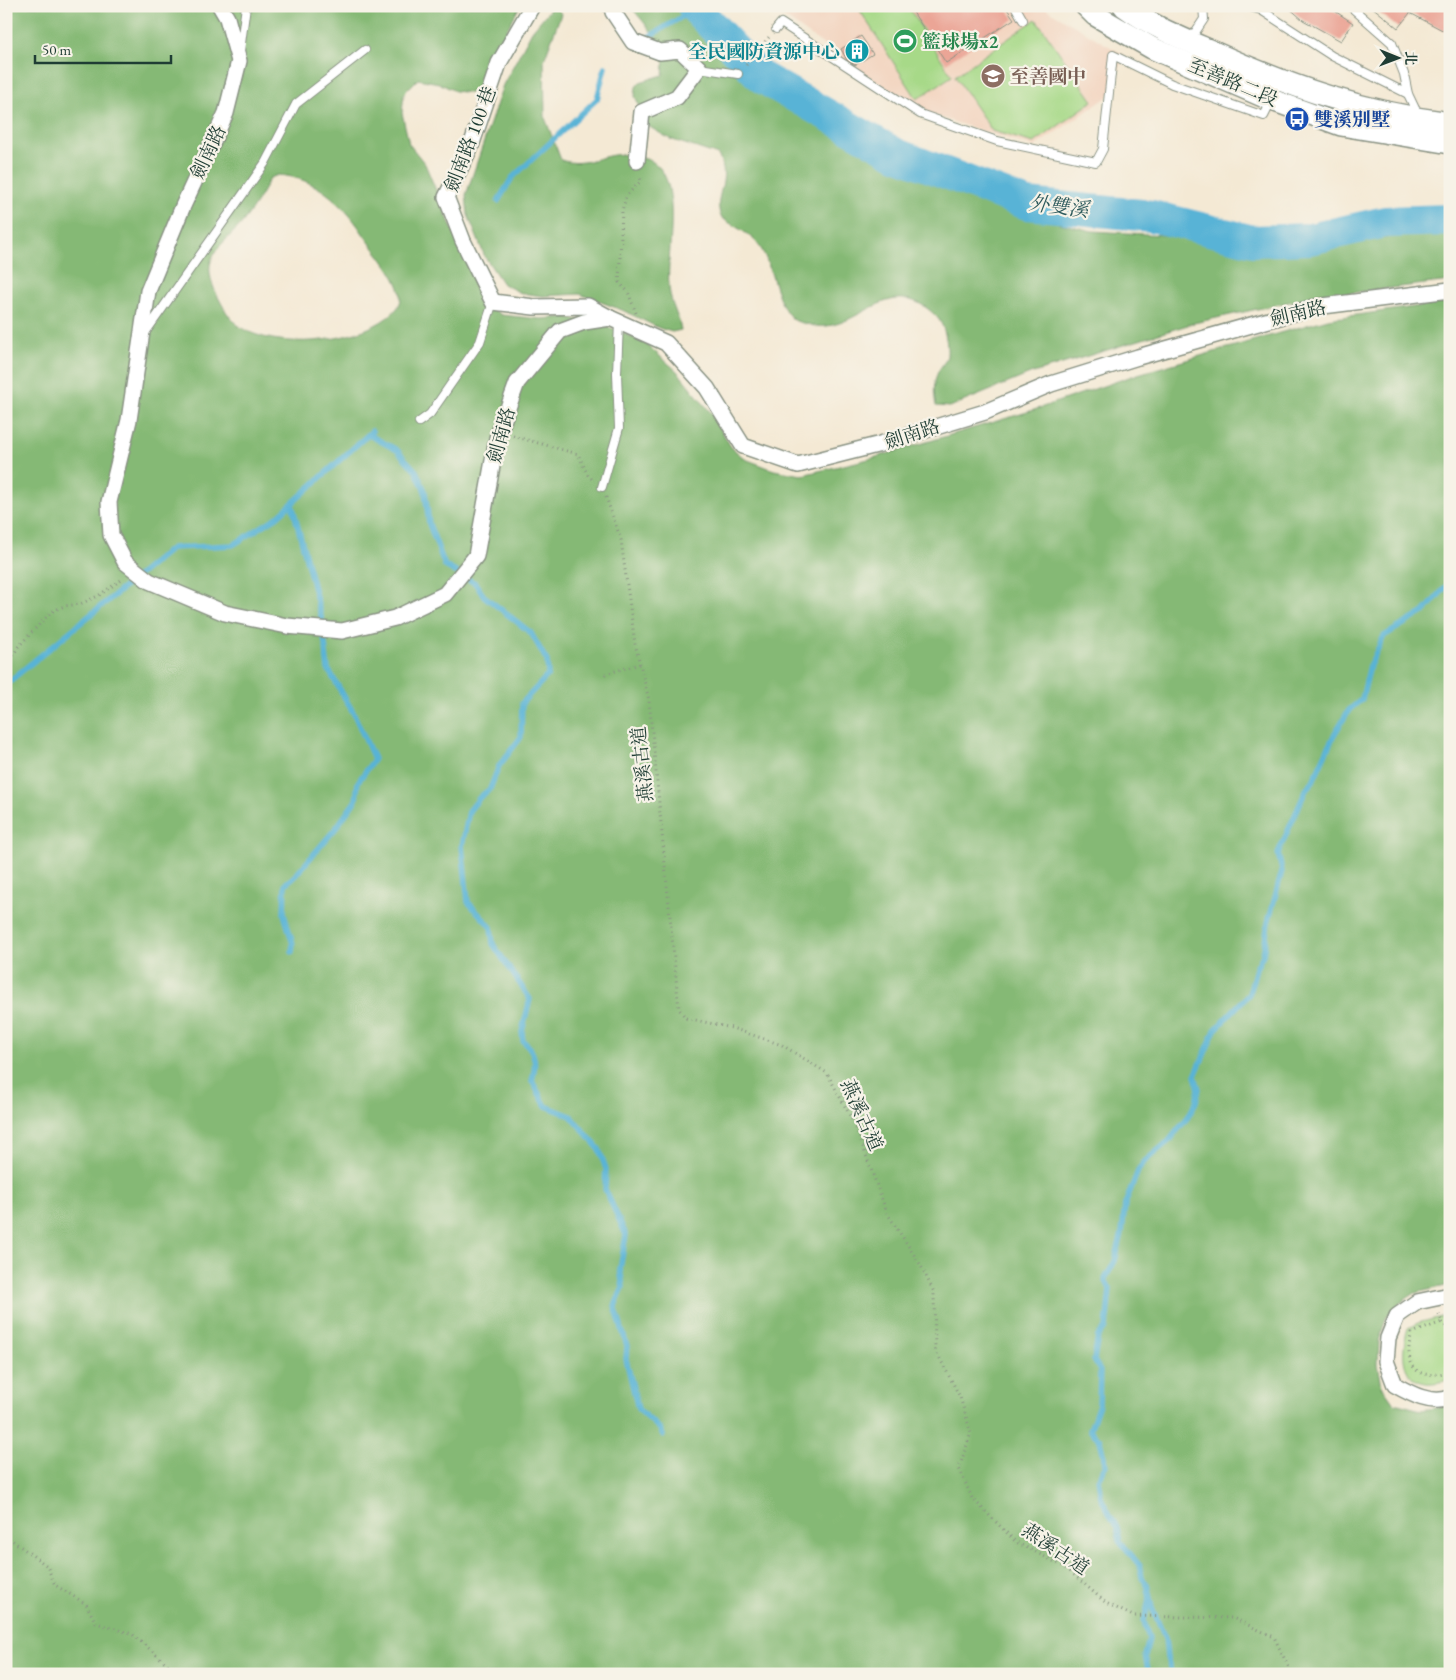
<svg xmlns="http://www.w3.org/2000/svg" width="1456" height="1680" font-family="'EB Garamond','Noto Serif TC',serif">
<style>
.built{fill:#f3d4bf}
.green{fill:#a7d988;stroke:#638b5e}
.forest{fill:#85b974;stroke:#527b54;fill-rule:evenodd}
.lines{fill:none;stroke-linecap:round;stroke-linejoin:round}
.stream{stroke:#58b3d6;stroke-width:5.5}
.river{stroke:#58b3d6;stroke-width:32}
.building{fill:#eba596}
.lane-casing{stroke:#8a9384;stroke-width:10}
.street-casing{stroke:#8a9384;stroke-width:18}
.secondary-casing{stroke:#8a9384;stroke-width:24}
.path{stroke:#8a9384;stroke-width:3;stroke-dasharray:1 4;stroke-linecap:butt}
.lane{stroke:#fff;stroke-width:8}
.street{stroke:#fff;stroke-width:15}
.secondary{stroke:#fff;stroke-width:21}
.labels{text-anchor:middle;dominant-baseline:central;stroke-width:4.5;stroke-linejoin:round;paint-order:stroke}
.leisure-label{font-size:19px;font-weight:bold;fill:#27864d;stroke:#f7f3e8;text-anchor:start}
.culture-label{font-size:19px;font-weight:bold;fill:#0d838f;stroke:#f7f3e8;text-anchor:end}
.education-label{font-size:19px;font-weight:bold;fill:#785e54;stroke:#f7f3e8;text-anchor:start}
.street-label{font-size:19px;fill:#1f3d34;stroke:#f7f3e8}
.transit-label{font-size:19px;font-weight:bold;fill:#164399;stroke:#f7f3e8;text-anchor:start}
.water-label{font-size:20px;font-style:italic;fill:#2d5a5c;stroke:#f7f3e8}
</style>
<rect width="100%" height="100%" fill="#f7f3e8"/>
<filter id="ink" filterUnits="userSpaceOnUse"><feTurbulence type="fractalNoise" baseFrequency=".02" numOctaves="2"/><feDisplacementMap in="SourceGraphic" scale="10" xChannelSelector="R" yChannelSelector="G"/><feConvolveMatrix kernelMatrix="1 2 1 2 8 2 1 2 1" color-interpolation-filters="sRGB"/></filter>
<filter id="wash" filterUnits="userSpaceOnUse"><feTurbulence type="fractalNoise" baseFrequency=".0096" numOctaves="4" result="noise"/><feDisplacementMap in="SourceGraphic" scale="20" xChannelSelector="R" yChannelSelector="G"/><feGaussianBlur stdDeviation="1.12" result="paint"/><feColorMatrix in="noise" values="0 0 0 0 0 0 0 0 0 0 0 0 0 0 0 0 0 1.4 0 .05"/><feComposite in="paint" operator="in"/></filter>
<g filter="url(#wash)">
<rect width="100%" height="100%" fill="#f4e9d4"/>
<!-- built -->
<polygon class="built" points="768,6 1045,6 1048,10 1124,55 1109,96 1034,147 919,111"/>
<!-- green -->
<g class="green">
<polygon points="857,6 908,6 952,76 917,99"/>
<polygon points="1036,19 1093,101 1034,143 992,131 955,76"/>
<path d="M1449 1315 1450 1380C1443 1381 1433 1384 1426 1383 1398 1379 1402 1348 1408 1328L1418 1323Z"/>
</g>
<!-- forest -->
<g class="forest">
<path d="M6 6H520L494 53 481 87 470 93 455 91 439 83 418 79 404 93 402 113 409 144 425 164 482 300 501 315 541 319 566 317 618 330 647 345 677 371 711 413 731 447 745 459 774 470 802 475 873 458 1034 410 1138 374 1328 319 1450 302V1285L1415 1293 1400 1303 1386 1318 1379 1341 1378 1364 1382 1386 1394 1403 1421 1410 1450 1406V1674H6ZM278 175C314 177 342 202 362 232 373 249 402 279 401 299 400 307 394 312 388 317 354 343 277 351 240 327 229 319 224 308 218 297 213 288 207 271 211 261 215 247 233 234 242 223 253 209 262 194 270 178Z"/>
<path d="M630 6H677L755 82 807 117 884 161 1022 214 1092 231 1180 236 1231 247 1295 249 1450 230V281L1307 298 1194 323 1030 374 950 407 936 406C934 395 933 383 938 372 940 367 946 362 947 356 948 344 945 325 936 316 887 267 855 340 807 324 803 323 796 322 793 319 776 306 773 266 760 247 751 233 734 227 721 217 712 194 733 182 718 155L670 139 648 126 635 96 636 87 640 82 663 75C668 47 647 26 630 6Z"/>
<path d="M551 8H557L561 14 544 60 545 118 561 160C586 169 606 151 628 155 635 157 647 158 653 162 686 183 663 262 670 294 672 307 679 317 681 330L672 332 659 328 622 310 580 294 543 296 521 293 503 284 485 257 468 215 466 195 503 85 532 31Z"/>
</g>
<g class="lines">
<!-- stream -->
<g class="stream">
<polyline points="645,39 695,9"/>
<polyline points="498,201 512,178 597,99 605,67"/>
<path d="M369 435 397 450 416 471 425 491 429 524 445 566 475 583 484 596 531 633 547 661 548 675 522 703 521 737 499 766 490 789 480 797 469 811 462 846 468 902 491 927 493 944 530 999 522 1032 523 1041C537 1052 536 1065 532 1081L546 1106 571 1116 599 1149 606 1169 605 1189 626 1235 620 1269 623 1287 615 1306 627 1346 626 1359 638 1409 660 1429 663 1435"/>
<polyline points="6,684 172,548 233,545 277,517 372,431"/>
<polyline points="292,952 293,944 284,914 285,884 295,876 336,828 356,800 358,782 374,759 353,712 328,669 322,620 292,504"/>
<polyline points="1149,1600 1144,1621 1149,1639 1145,1656 1149,1674"/>
<polyline points="1172,1674 1167,1658 1165,1638 1152,1608 1147,1584 1142,1578 1140,1566 1120,1541 1117,1528 1101,1498 1098,1479 1106,1465 1100,1440 1090,1430 1099,1404 1100,1371 1094,1360 1098,1336 1106,1328 1110,1289 1105,1279 1115,1261 1122,1233 1125,1204 1138,1171 1145,1161 1169,1141 1188,1117 1196,1102 1199,1089 1195,1076 1215,1030 1249,994 1256,968 1263,955 1268,923 1282,871 1278,853 1306,790 1313,781 1335,733 1349,710 1362,699 1370,665 1384,636 1424,612 1450,582"/>
</g>
<!-- river -->
<polyline class="river" points="693,6 761,77 896,154 1027,204 1152,216 1253,241 1310,239 1385,222 1450,220"/>
</g>
<g id="blocks">
<!-- building -->
<g class="building">
<polygon points="909,6 1005,6 1014,19 946,63"/>
<polygon points="1287,6 1327,6 1353,23 1341,41 1303,20"/>
<polygon points="1371,6 1443,6 1450,9 1450,34 1410,13 1398,28"/>
<polygon points="861,36 873,54 855,65 847,60 841,49"/>
</g>
</g>
</g>
<g filter="url(#ink)">
<use href="#blocks" fill-opacity="0" stroke="#8a9384" stroke-width="1"/>
<g class="lines">
<defs>
<g id="lane">
<polyline points="1015,6 1023,20"/>
<polyline points="1247,6 1261,10 1332,56 1408,94"/>
<polyline points="1350,6 1392,43 1404,74 1408,94 1418,115"/>
<polyline points="776,29 781,23 920,114 997,141 1096,162 1103,149 1113,55 1172,84 1264,116 1271,102"/>
<polyline points="1190,40 1204,19 1203,6"/>
<polyline points="240,51 246,6"/>
<polyline points="699,68 738,74"/>
<polyline points="145,333 265,163 296,104 365,50"/>
<polyline points="419,422 430,414 480,342 493,302"/>
<polyline points="602,487 619,428 617,373 619,322"/>
</g>
<g id="street">
<polyline points="220,6 227,18 239,61 226,113 183,206 148,291 129,420 109,502 111,535 125,562 149,581 225,613 287,626 342,631 395,618 445,594 476,556 497,438 517,383 560,331 584,322 610,318 666,343 707,388 743,446 798,465 877,445 985,412 1051,384 1138,357 1315,307 1450,290"/>
<polyline points="532,6 499,63 471,146 446,197 463,241 493,302 534,307 588,306 610,318"/>
<polyline points="612,6 613,12 633,42 660,52 680,50 699,68 677,97 642,112 637,161"/>
<path d="M1450 1295 1417 1302 1397 1316 1388 1338 1386 1361 1395 1385C1411 1394 1431 1405 1450 1398"/>
</g>
<g id="secondary">
<polyline points="1086,6 1095,15 1152,48 1272,100 1341,125 1450,143"/>
<path d="M1124 6C1151 26 1181 38 1211 51 1288 86 1366 113 1450 123"/>
</g>
</defs>
<!-- lane casing -->
<use href="#lane" class="lane-casing"/>
<!-- street casing -->
<use href="#street" class="street-casing"/>
<!-- secondary casing -->
<use href="#secondary" class="secondary-casing"/>
<!-- path -->
<g class="path">
<polyline points="746,65 769,37"/>
<polyline points="636,313 628,292 619,282 622,210 627,195 641,181 640,176"/>
<polyline points="513,436 578,454 588,475 592,479"/>
<polyline points="606,497 621,540 635,644 649,700 679,1009 686,1018 732,1028 782,1045 827,1073 855,1125 887,1213 920,1264 934,1292 935,1349 960,1397 971,1433 959,1468 972,1498 1016,1542 1065,1567 1106,1603 1133,1616 1233,1618 1274,1637 1292,1674"/>
<polyline points="6,669 18,647 51,612 64,606 80,604 98,596 121,580"/>
<polyline points="605,674 640,664"/>
<path d="M1439 1314 1442 1322 1412 1333C1405 1353 1409 1378 1435 1374 1440 1374 1445 1373 1450 1371"/>
<polyline points="1442,1322 1450,1331"/>
<polyline points="6,1523 9,1538 47,1566 55,1585 86,1604 96,1623 132,1634 179,1674"/>
</g>
<!-- lane -->
<use href="#lane" class="lane"/>
<!-- street -->
<use href="#street" class="street"/>
<!-- secondary -->
<use href="#secondary" class="secondary"/>
</g>
</g>
<!-- icons -->
<defs>
<symbol id="stadium-disc" viewBox="-11 -11 22 22"><circle r="9.5" fill="#2e9e5b" stroke="#f7f3e8"/><path d="M0-5a6.5 5 0 1 0 0 10a6.5 5 0 1 0 0-10ZM-3.5-1.8h7v3.6h-7Z" fill="#fff"/></symbol>
<symbol id="building-disc" viewBox="-11 -11 22 22"><circle r="9.5" fill="#0f9aa8" stroke="#f7f3e8"/><path d="M-4-6H4V6H1V3H-1V6H-4ZM-2.5-4.3h1.7v1.8h-1.7ZM.8-4.3h1.7v1.8H.8ZM-2.5-1h1.7V.8h-1.7ZM.8-1h1.7V.8H.8Z" fill="#fff"/></symbol>
<symbol id="school-disc" viewBox="-11 -11 22 22"><circle r="9.5" fill="#8d6e63" stroke="#f7f3e8"/><path d="M0-5L7-2L0 1L-7-2ZM-4 1L0 2.5L4 1V4Q0 6-4 4Z" fill="#fff"/></symbol>
<symbol id="bus-disc" viewBox="-11 -11 22 22"><circle r="9.5" fill="#1a4fb4" stroke="#f7f3e8"/><path d="M-5-6H5V4H4V6H2V4H-2V6H-4V4H-5ZM-3.5-4V0h7V-4ZM-3.5 1.2v1.5H-2V1.2ZM2 1.2v1.5H3.5V1.2Z" fill="#fff"/></symbol>
</defs>
<g fill-rule="evenodd">
<use href="#stadium-disc" x="891" y="27" width="28" height="28"/>
<use href="#building-disc" x="843" y="37" width="28" height="28"/>
<use href="#school-disc" x="979" y="62" width="28" height="28"/>
<use href="#bus-disc" x="1283" y="105" width="28" height="28"/>
</g>
<g class="labels">
<!-- leisure labels -->
<g class="leisure-label">
<text x="922" y="41">籃球場x2</text>
</g>
<!-- culture labels -->
<g class="culture-label">
<text x="840" y="51">全民國防資源中心</text>
</g>
<!-- education labels -->
<g class="education-label">
<text x="1010" y="76">至善國中</text>
</g>
<!-- street labels -->
<g class="street-label">
<text transform="translate(1233 82) rotate(23)">至善路二段</text>
<text transform="translate(470 139) rotate(-69)">劍南路 100 巷</text>
<text transform="translate(208 152) rotate(-65)">劍南路</text>
<text transform="translate(1298 313) rotate(-13)">劍南路</text>
<text transform="translate(912 434) rotate(-18)">劍南路</text>
<text transform="translate(501 435) rotate(-74)">劍南路</text>
<text transform="translate(642 764) rotate(-96)">燕溪古道</text>
<text transform="translate(862 1115) rotate(66)">燕溪古道</text>
<text transform="translate(1056 1549) rotate(34)">燕溪古道</text>
</g>
<!-- transit labels -->
<g class="transit-label">
<text x="1314" y="119">雙溪別墅</text>
</g>
<!-- water labels -->
<g class="water-label">
<text transform="translate(1059 206) rotate(7)">外雙溪</text>
</g>
</g>
<!-- margin -->
<rect width="1456" height="1680" fill="none" stroke="#f7f3e8" stroke-width="25"/>
<!-- north arrow -->
<g transform="translate(1398 58) rotate(91)" stroke="#f7f3e8" stroke-width="4" paint-order="stroke">
<path d="M0-4L9 19L0 12L-9 19Z" fill="#1f3d34"/>
<text y="-8" font-size="14" font-weight="bold" text-anchor="middle" fill="#1f3d34">北</text>
</g>
<!-- scale -->
<path d="M35 55v8h136v-8" fill="none" stroke="#1f3d34" stroke-width="2.5"/>
<text x="42" y="55" font-size="15" fill="#1f3d34" stroke="#f7f3e8" stroke-width="4" paint-order="stroke">50 m</text>
</svg>
